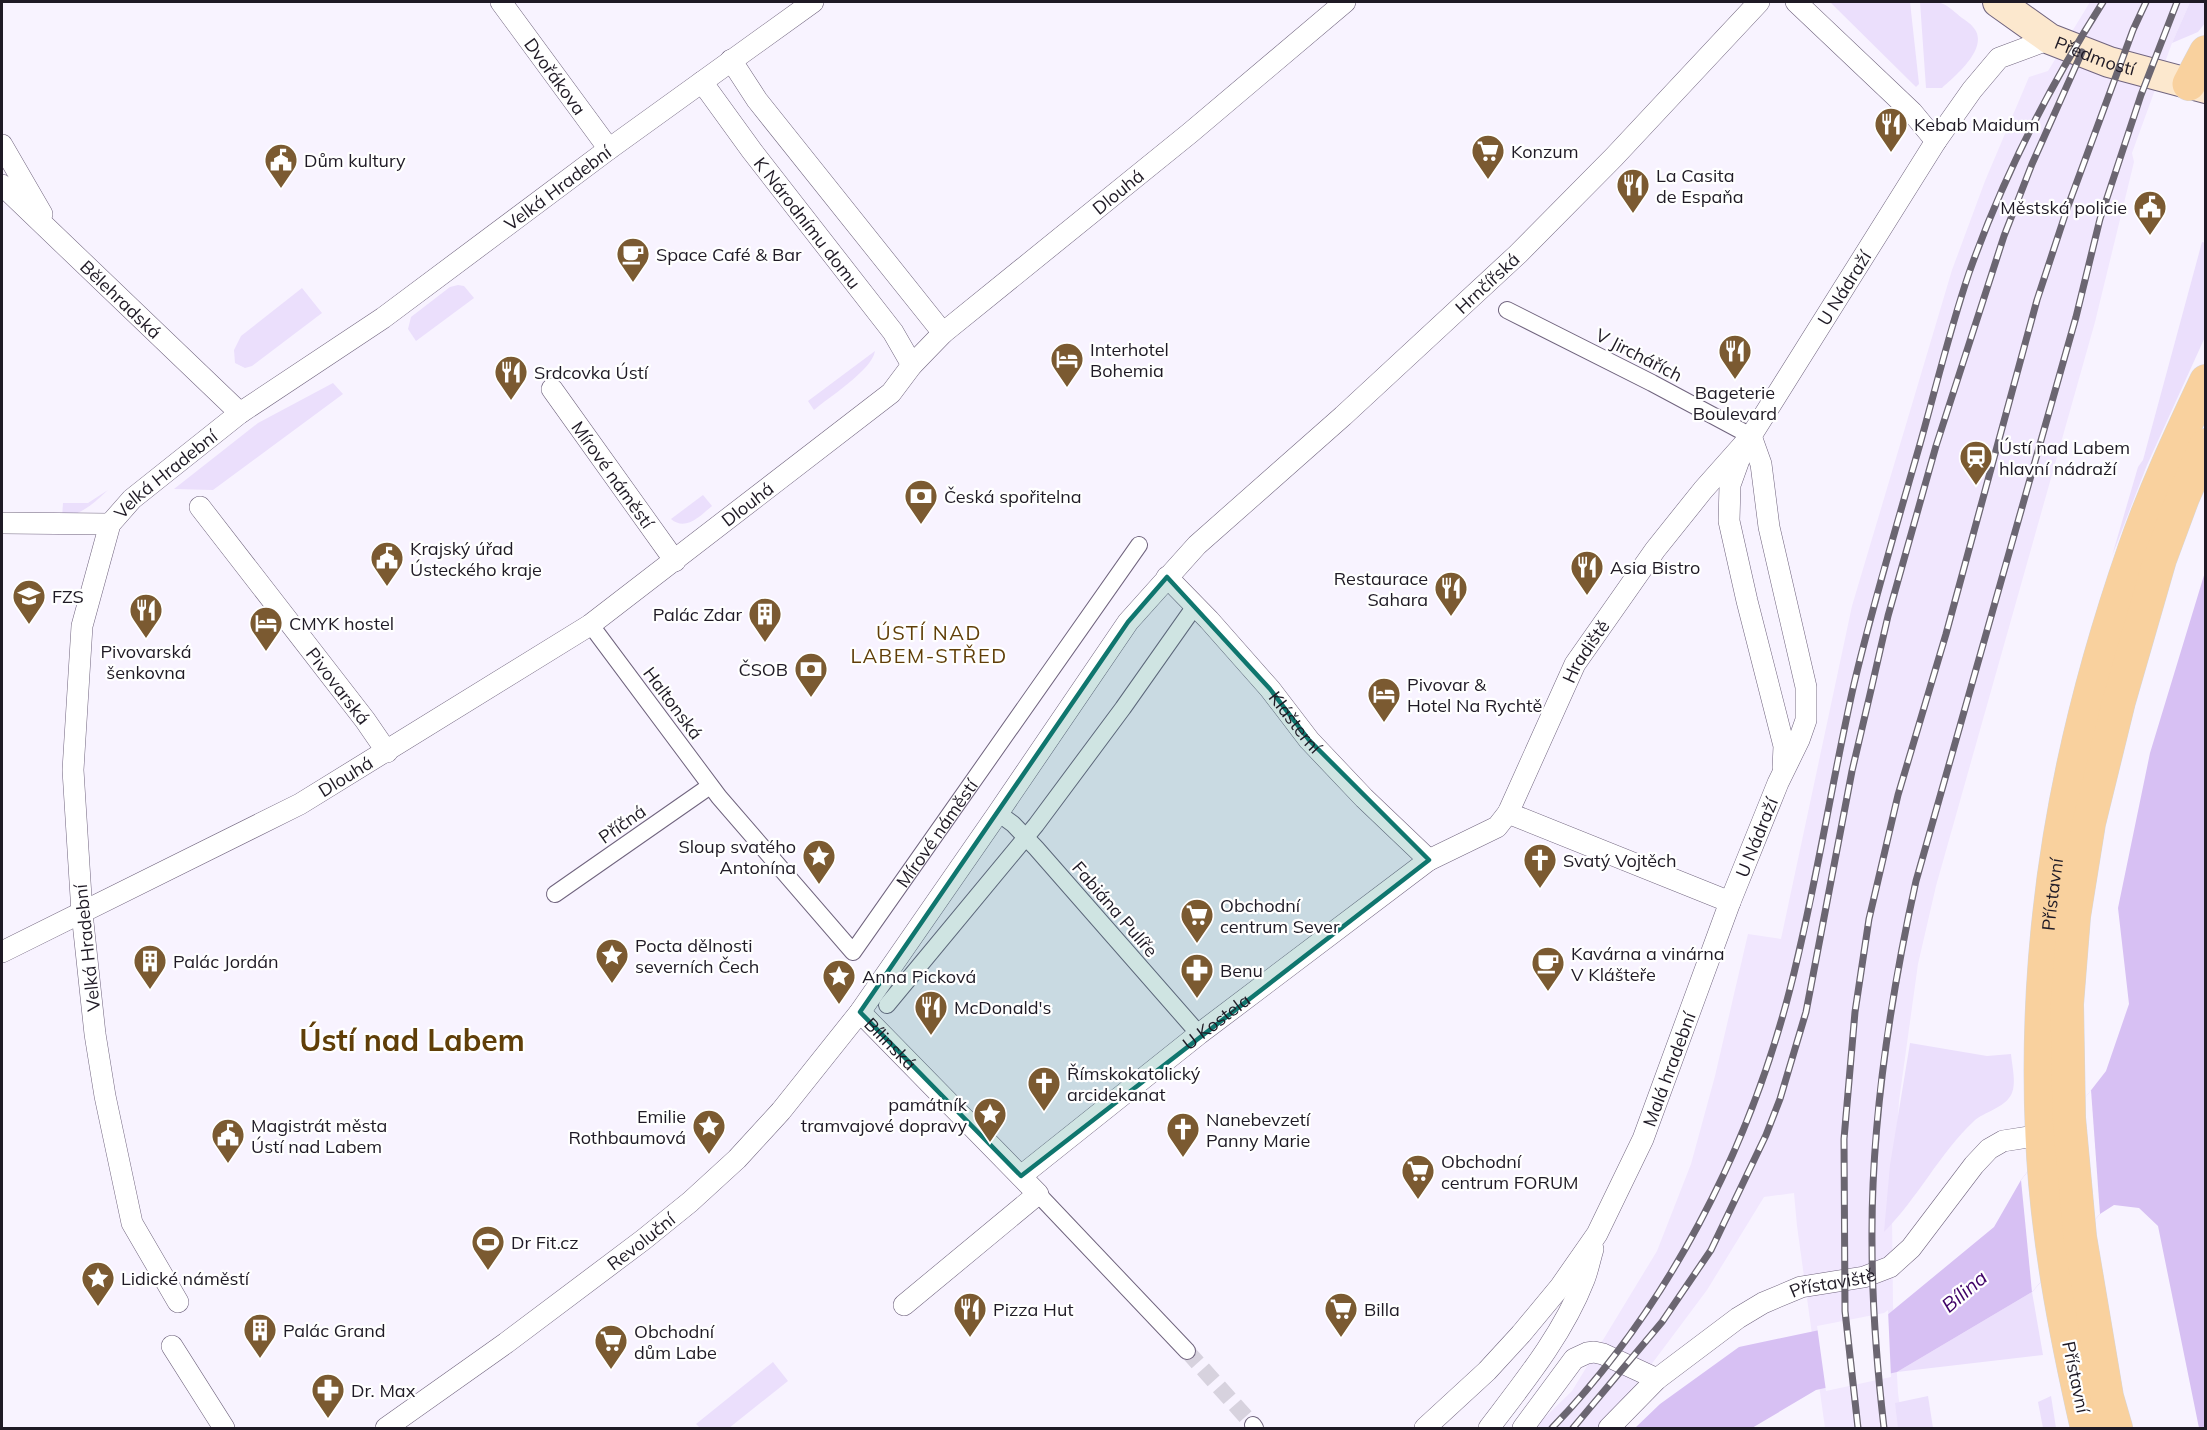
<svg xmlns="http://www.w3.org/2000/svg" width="2207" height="1430" font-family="Mulish,sans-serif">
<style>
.built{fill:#f1e7fe}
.green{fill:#ebdffc}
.water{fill:#d7c0f3}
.pier{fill:#f8f3ff}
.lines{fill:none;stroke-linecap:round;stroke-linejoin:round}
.pedestrian-tunnel{stroke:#d7d2de;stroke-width:16;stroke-dasharray:16 8;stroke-linecap:butt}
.pedestrian-casing{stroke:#70647e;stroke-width:18}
.minor-casing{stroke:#70647e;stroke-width:22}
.secondary-casing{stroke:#70647e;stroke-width:32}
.primary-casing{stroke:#d7d6d8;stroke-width:34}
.pedestrian{stroke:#fff;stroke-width:16}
.minor{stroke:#fff;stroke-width:21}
.secondary{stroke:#fce8ce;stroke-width:30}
.primary{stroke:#f9d19e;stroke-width:33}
.tram{stroke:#6b6671;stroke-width:1.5}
.rail-casing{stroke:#6b6671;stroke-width:7}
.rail{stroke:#fff;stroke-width:4.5;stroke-dasharray:14;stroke-linecap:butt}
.marked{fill:#0f766e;fill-opacity:0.2;stroke:#0f766e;stroke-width:4.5;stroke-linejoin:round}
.labels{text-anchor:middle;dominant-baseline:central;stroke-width:4.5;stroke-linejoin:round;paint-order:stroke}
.street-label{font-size:18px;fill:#1f1a25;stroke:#fff}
.poi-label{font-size:18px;fill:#1f1a25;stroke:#fff;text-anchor:start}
.neighbourhood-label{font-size:20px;letter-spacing:1.5px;fill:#603e08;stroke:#fff}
.water-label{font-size:20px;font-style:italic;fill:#3e0066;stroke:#fff}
.town-label{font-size:30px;font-weight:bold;fill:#603e08;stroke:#fff}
</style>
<rect width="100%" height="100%" fill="#f8f3ff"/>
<!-- built -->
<polygon class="built" points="2090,2 2190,2 2172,43 2132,153 2134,162 2095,322 1936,886 1918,964 1899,1101 1892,1217 1893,1304 1898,1393 1903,1428 1825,1428 1797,1226 1794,1193 1764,1197 1707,1290 1642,1377 1600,1428 1534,1428 1572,1391 1657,1251 1691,1164 1715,1076 1748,934 1781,939 1852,606 1952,270 1985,181 2029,77 2048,71"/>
<!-- green -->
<g class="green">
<polygon points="1830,2 1910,2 1919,84 1916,87"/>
<path d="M1920 2C1944 1 1944 3 1962 18 1966 21 1970 23 1973 27 1991 47 1955 76 1942 88H1926Z"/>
<polygon points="2190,2 2205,2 2205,23 2198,32 2172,43"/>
<polygon points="2202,242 2206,243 2205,337 2147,465 2112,556 2138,467 2143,460"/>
<polygon points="458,285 464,286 474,298 416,341 408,329 411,317 450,287"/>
<polygon points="302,288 322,313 252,366 245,368 235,363 234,350 241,336"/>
<path d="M875 351C872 370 829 397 814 410L808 401Z"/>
<polygon points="333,383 343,394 213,490 174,489 258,423"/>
<path d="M108 490C93 504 82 514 62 518L63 503H88Z"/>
<path d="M703 495 712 506C701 515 686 532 671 519Z"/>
<path d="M1910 1043 1987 1056 2011 1054C2012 1066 2017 1085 2011 1095 2004 1108 1984 1112 1974 1121 1939 1154 1918 1198 1884 1232L1890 1165Z"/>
<polygon points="2032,1292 2043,1355 1897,1372"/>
<polygon points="773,1362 788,1381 729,1428 700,1428 696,1424"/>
<polygon points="1928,1396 1933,1428 1898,1428 1895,1403"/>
<polygon points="2051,1396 2056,1428 2043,1428 2038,1402"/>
</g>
<!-- water -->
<polygon class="water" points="2205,572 2205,1428 2199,1428 2158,1226 2139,1208 2114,1205 2100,1214 2032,1292 1897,1372 1816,1390 1752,1428 1635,1428 1660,1404 1739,1347 1886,1316 1994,1227 2021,1180 2106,1071 2129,1004 2118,908 2150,753"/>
<!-- pier -->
<g class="pier">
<polygon points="2091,1090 2100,1214 2032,1292 2021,1180"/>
<polygon points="1888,1310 1891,1377 1826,1391 1817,1326 1884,1313"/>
</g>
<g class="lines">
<!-- pedestrian-tunnel -->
<polyline class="pedestrian-tunnel" points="1187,1351 1253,1425"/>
<defs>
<g id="pedestrian">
<polyline points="1507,310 1652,383 1751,436"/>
<path id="s1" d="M596 632 719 797 853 952 1139 545"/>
<polyline points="998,813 1013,824 1036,848 1199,1034"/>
<polyline points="555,894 710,786"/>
<polyline points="887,1005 1036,825 1123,708 1190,613"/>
<polyline points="1038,1194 1187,1351"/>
<polyline points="1253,1425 1255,1428"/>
</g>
<g id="minor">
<path id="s2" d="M501 2 609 149"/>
<polyline points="1796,2 1912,112 1936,141"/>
<polyline points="731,60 757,100 943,333"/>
<path id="s3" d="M702 82 752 151 893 332 912 365"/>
<polyline points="2,145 42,214"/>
<path id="s4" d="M2 185 240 413"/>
<path id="s5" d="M552 389 675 561"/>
<path id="s6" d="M200 507 365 720 387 752"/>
<polyline points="2,523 110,524"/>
<path id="s7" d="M1167 577 1209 620 1270 689 1309 740 1364 798 1429 860"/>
<path id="s8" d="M1783 768 1784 746 1747 601 1729 521 1730 485 1739 460 1751 436 1936 141 1972 90 1999 58 2050 39"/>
<polyline points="1508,813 1730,902"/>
<path id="s9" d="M2 952 300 804 590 625 891 393 912 365 943 333 1190 133 1345 2"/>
<path id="s10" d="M860 1012 1038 1194 904 1305"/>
<path id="s11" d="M1021 1176 1199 1034 1429 860 1497 827 1508 813 1575 664 1655 550 1703 490 1751 436"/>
<path id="s12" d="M178 1302 132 1223 105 1096 95 1034 82 913 73 770 82 626 110 524 132 499 240 413 383 318 609 149 813 2"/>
<polyline points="172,1346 224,1428"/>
<path id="s13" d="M386 1428 506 1343 643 1240 690 1202 737 1159 781 1111 860 1012 998 813 1128 622 1197 545 1343 416 1518 254 1614 157 1759 2"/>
<path id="s14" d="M1425 1428 1487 1371 1521 1334 1560 1287 1597 1234 1643 1139 1730 902 1778 783 1799 740 1806 720V687L1769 527 1761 464 1751 436"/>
<path d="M1489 1428C1524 1382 1563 1334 1584 1280 1588 1270 1590 1259 1593 1249"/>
<polyline points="1523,1428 1574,1359 1587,1353 1594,1352 1603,1354 1657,1379"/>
<path id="s15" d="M1609 1428 1657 1379 1738 1318 1763 1303 1801 1287 1864 1277 1890 1267 1911 1248 1974 1165 1989 1149 2003 1141 2042 1135"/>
</g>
<g id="secondary">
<path id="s16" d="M1998 2 2050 39 2109 62 2206 88"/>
</g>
<g id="primary">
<polyline points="2189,84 2206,52"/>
<path id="s17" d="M2087 1428C2065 1332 2046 1233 2042 1135 2033 931 2067 742 2134 550 2154 492 2180 436 2206 381"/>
<polyline points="2116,1428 2107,1397 2080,1237 2069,1118 2067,1004 2074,916 2089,823 2119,701 2160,559 2183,497 2206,445"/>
</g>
</defs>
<!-- pedestrian casing -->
<use href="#pedestrian" class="pedestrian-casing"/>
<!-- minor casing -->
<use href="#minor" class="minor-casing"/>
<!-- secondary casing -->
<use href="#secondary" class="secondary-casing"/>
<!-- primary casing -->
<use href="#primary" class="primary-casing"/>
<!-- pedestrian -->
<use href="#pedestrian" class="pedestrian"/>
<!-- minor -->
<use href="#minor" class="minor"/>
<!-- secondary -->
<use href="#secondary" class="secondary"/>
<!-- primary -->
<use href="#primary" class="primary"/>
<!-- tram -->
<polyline class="tram" points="983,1137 996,1149"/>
<defs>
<g id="rail">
<path d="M1552 1428C1668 1308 1749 1149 1790 989 1816 888 1831 785 1854 684 1873 604 1897 524 1920 444 1936 387 1950 329 1969 273 2003 177 2049 87 2103 2"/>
<polyline points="1573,1428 1662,1322 1711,1250 1766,1135 1780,1099 1806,1012 1852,771 1871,690 1888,616 1936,446 2004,236 2032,164 2082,52"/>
<polyline points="1858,1428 1845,1311 1844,1139 1855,1012 1869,919 1898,795 1946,634 2037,300 2068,206 2133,30 2146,2"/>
<path d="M1884 1428C1877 1367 1872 1304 1872 1242 1871 1121 1890 999 1916 881L2076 317 2100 219 2141 95 2177 2"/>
</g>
</defs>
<!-- rail casing -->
<use href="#rail" class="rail-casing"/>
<!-- rail -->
<use href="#rail" class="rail"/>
</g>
<!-- marked area -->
<path class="marked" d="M1167 577 1270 689 1309 740 1429 860 1021 1176 860 1012 1128 622Z"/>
<!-- icons -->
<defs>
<symbol id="restaurant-pin" viewBox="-11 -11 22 30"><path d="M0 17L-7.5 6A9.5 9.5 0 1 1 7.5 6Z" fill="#7b5a31" stroke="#fff"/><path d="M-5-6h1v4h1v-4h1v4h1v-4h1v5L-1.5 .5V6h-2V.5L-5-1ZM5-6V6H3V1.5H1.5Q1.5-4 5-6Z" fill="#fff"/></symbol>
<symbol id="supermarket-pin" viewBox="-11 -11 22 30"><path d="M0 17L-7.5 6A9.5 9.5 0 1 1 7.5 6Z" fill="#7b5a31" stroke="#fff"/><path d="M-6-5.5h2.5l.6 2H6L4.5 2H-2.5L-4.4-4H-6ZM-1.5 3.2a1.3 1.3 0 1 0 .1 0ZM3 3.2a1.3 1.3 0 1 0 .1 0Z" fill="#fff"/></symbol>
<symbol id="civic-pin" viewBox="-11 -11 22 30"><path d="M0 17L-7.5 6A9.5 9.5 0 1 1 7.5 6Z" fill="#7b5a31" stroke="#fff"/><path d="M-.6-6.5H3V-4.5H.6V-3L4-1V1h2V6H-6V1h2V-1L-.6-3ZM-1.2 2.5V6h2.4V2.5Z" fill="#fff"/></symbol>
<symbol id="cafe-pin" viewBox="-11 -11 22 30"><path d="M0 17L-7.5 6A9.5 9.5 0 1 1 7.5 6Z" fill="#7b5a31" stroke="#fff"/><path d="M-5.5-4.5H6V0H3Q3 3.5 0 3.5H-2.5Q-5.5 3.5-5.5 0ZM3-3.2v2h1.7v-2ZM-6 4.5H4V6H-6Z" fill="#fff"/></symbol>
<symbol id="hotel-pin" viewBox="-11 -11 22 30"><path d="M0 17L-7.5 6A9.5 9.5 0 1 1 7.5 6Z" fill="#7b5a31" stroke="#fff"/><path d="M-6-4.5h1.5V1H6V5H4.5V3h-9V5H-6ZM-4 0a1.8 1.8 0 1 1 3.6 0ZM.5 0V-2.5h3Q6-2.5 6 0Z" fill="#fff"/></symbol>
<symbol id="station-pin" viewBox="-11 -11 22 30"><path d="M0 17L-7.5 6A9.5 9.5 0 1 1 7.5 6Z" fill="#7b5a31" stroke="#fff"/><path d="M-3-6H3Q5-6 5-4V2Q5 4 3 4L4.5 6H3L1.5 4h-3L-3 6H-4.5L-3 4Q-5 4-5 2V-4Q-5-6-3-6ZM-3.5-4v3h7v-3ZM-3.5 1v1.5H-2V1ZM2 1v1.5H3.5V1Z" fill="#fff"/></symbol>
<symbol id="bank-pin" viewBox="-11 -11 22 30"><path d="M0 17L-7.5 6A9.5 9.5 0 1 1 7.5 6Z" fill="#7b5a31" stroke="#fff"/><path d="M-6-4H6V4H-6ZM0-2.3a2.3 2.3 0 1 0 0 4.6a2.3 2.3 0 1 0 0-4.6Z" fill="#fff"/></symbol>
<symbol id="university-pin" viewBox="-11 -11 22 30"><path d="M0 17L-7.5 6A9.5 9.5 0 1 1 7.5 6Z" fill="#7b5a31" stroke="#fff"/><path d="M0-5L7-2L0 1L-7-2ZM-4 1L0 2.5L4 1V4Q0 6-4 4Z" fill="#fff"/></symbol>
<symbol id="building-pin" viewBox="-11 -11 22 30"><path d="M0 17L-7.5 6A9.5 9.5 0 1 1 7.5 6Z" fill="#7b5a31" stroke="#fff"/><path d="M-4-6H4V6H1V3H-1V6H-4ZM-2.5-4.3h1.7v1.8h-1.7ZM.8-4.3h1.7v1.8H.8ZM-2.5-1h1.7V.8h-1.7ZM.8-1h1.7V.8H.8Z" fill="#fff"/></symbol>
<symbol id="sight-pin" viewBox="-11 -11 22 30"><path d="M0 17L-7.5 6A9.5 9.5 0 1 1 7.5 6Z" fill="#7b5a31" stroke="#fff"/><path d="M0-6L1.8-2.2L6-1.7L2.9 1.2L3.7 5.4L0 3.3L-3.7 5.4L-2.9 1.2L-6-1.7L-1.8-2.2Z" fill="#fff"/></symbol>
<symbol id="church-pin" viewBox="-11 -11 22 30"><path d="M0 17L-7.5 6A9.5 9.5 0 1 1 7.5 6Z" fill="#7b5a31" stroke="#fff"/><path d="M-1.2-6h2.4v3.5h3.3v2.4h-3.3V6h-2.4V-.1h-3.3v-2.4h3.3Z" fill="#fff"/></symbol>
<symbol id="pharmacy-pin" viewBox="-11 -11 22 30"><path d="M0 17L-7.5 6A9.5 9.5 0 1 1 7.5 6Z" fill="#7b5a31" stroke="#fff"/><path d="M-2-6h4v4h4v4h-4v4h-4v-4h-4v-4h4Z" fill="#fff"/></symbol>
<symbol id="stadium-pin" viewBox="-11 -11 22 30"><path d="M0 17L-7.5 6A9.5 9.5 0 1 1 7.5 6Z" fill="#7b5a31" stroke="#fff"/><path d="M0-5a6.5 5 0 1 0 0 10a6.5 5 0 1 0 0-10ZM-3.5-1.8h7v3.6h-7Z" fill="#fff"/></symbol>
</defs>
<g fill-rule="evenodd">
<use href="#restaurant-pin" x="1872" y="105" width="38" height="52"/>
<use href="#supermarket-pin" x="1469" y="132" width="38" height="52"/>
<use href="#civic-pin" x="262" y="141" width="38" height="52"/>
<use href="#restaurant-pin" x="1614" y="166" width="38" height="52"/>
<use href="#civic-pin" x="2131" y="188" width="38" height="52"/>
<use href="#cafe-pin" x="614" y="235" width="38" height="52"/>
<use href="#restaurant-pin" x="1716" y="332" width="38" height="52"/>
<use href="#hotel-pin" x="1048" y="340" width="38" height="52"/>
<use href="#restaurant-pin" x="492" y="353" width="38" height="52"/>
<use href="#station-pin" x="1957" y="438" width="38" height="52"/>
<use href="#bank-pin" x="902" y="477" width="38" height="52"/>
<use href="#civic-pin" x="368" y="539" width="38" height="52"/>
<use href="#restaurant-pin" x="1568" y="548" width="38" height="52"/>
<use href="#restaurant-pin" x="1432" y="569" width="38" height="52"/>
<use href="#university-pin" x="10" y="577" width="38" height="52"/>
<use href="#restaurant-pin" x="127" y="591" width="38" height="52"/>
<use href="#building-pin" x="746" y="595" width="38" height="52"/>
<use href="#hotel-pin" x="247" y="604" width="38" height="52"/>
<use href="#bank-pin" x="792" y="650" width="38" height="52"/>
<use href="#hotel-pin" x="1365" y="675" width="38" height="52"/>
<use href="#sight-pin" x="800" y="837" width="38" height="52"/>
<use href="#church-pin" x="1521" y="841" width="38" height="52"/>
<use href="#supermarket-pin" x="1178" y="896" width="38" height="52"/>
<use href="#sight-pin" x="593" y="936" width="38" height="52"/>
<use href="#building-pin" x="131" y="942" width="38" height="52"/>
<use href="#cafe-pin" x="1529" y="944" width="38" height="52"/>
<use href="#pharmacy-pin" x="1178" y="951" width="38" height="52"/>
<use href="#sight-pin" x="820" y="957" width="38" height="52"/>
<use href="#restaurant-pin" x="912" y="988" width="38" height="52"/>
<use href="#church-pin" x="1025" y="1064" width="38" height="52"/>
<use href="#sight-pin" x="971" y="1095" width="38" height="52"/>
<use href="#sight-pin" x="690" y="1107" width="38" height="52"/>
<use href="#church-pin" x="1164" y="1110" width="38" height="52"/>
<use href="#civic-pin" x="209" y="1116" width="38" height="52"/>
<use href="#supermarket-pin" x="1399" y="1152" width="38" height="52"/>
<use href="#stadium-pin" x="469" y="1223" width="38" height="52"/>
<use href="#sight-pin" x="79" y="1259" width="38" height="52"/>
<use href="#restaurant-pin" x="951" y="1290" width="38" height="52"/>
<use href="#supermarket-pin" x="1322" y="1290" width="38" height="52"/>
<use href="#building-pin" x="241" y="1311" width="38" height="52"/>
<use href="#supermarket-pin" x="592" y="1322" width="38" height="52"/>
<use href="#pharmacy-pin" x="309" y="1371" width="38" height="52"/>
</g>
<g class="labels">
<!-- street labels -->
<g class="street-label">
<text stroke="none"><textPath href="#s16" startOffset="112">Předmostí</textPath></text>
<text stroke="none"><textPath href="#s2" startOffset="92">Dvořákova</textPath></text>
<text stroke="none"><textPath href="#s12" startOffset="1360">Velká Hradební</textPath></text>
<text stroke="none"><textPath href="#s9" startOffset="1358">Dlouhá</textPath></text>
<text stroke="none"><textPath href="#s3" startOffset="176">K Národnímu domu</textPath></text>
<text stroke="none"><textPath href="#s13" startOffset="1602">Hrnčířská</textPath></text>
<text stroke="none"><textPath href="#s8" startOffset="518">U Nádraží</textPath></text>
<text stroke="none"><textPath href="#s4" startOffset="165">Bělehradská</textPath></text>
<text transform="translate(1639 355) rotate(27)">V Jirchářích</text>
<text stroke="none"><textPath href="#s12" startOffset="874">Velká Hradební</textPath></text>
<text stroke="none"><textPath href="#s5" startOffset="105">Mírové náměstí</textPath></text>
<text stroke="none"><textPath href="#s9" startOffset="872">Dlouhá</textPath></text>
<text stroke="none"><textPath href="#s11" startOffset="789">Hradiště</textPath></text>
<text stroke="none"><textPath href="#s6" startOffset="226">Pivovarská</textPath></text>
<text transform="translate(673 703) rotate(53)">Haltonská</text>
<text stroke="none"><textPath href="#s7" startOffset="194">Klášterní</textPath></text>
<text stroke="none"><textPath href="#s9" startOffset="386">Dlouhá</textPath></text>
<text transform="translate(622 824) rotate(-35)">Příčná</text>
<text stroke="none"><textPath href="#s1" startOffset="556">Mírové náměstí</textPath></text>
<text stroke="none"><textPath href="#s14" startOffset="688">U Nádraží</textPath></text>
<text stroke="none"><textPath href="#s17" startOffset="538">Přístavní</textPath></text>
<text transform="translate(1115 909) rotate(49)">Fabiána Pulíře</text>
<text transform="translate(87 948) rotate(-96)">Velká Hradební</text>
<text stroke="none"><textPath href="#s11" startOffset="249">U Kostela</textPath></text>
<text stroke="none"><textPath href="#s10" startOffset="44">Bílinská</textPath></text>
<text stroke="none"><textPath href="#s14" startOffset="440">Malá hradební</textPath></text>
<text stroke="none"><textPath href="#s13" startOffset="316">Revoluční</textPath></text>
<text stroke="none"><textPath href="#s15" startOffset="272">Přístaviště</textPath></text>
<text transform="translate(2076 1377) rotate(78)">Přístavní</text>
</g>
<!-- poi labels -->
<g class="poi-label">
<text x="1914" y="124">Kebab Maidum</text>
<text x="1511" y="151">Konzum</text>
<text x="304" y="160">Dům kultury</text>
<text x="1656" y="175">La Casita<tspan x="1656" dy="21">de Espaňa</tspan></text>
<text x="2127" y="207" text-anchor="end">Městská policie</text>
<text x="656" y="254">Space Café &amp; Bar</text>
<text x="1090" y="349">Interhotel<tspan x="1090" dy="21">Bohemia</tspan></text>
<text x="534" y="372">Srdcovka Ústí</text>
<text x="1735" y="392" text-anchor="middle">Bageterie<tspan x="1735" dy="21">Boulevard</tspan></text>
<text x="1999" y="447">Ústí nad Labem<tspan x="1999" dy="21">hlavní nádraží</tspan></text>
<text x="944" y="496">Česká spořitelna</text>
<text x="410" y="548">Krajský úřad<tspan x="410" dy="21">Ústeckého kraje</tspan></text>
<text x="1610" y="567">Asia Bistro</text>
<text x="1428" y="578" text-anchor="end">Restaurace<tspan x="1428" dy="21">Sahara</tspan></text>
<text x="52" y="596">FZS</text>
<text x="742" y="614" text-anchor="end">Palác Zdar</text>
<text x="289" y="623">CMYK hostel</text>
<text x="146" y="651" text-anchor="middle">Pivovarská<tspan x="146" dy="21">šenkovna</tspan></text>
<text x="788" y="669" text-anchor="end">ČSOB</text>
<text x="1407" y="684">Pivovar &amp;<tspan x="1407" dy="21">Hotel Na Rychtě</tspan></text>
<text x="796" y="846" text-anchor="end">Sloup svatého<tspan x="796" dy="21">Antonína</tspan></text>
<text x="1563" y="860">Svatý Vojtěch</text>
<text x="1220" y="905">Obchodní<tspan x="1220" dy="21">centrum Sever</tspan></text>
<text x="635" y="945">Pocta dělnosti<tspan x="635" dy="21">severních Čech</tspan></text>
<text x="1571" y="953">Kavárna a vinárna<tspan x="1571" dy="21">V Klášteře</tspan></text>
<text x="173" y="961">Palác Jordán</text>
<text x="1220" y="970">Benu</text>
<text x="862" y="976">Anna Picková</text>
<text x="954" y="1007">McDonald's</text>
<text x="1067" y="1073">Římskokatolický<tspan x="1067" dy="21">arcidekanat</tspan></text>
<text x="967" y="1104" text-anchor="end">památník<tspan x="967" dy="21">tramvajové dopravy</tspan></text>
<text x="686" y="1116" text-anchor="end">Emilie<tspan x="686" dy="21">Rothbaumová</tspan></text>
<text x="1206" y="1119">Nanebevzetí<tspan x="1206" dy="21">Panny Marie</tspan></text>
<text x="251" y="1125">Magistrát města<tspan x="251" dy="21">Ústí nad Labem</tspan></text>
<text x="1441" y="1161">Obchodní<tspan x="1441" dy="21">centrum FORUM</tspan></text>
<text x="511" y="1242">Dr Fit.cz</text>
<text x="121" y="1278">Lidické náměstí</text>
<text x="993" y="1309">Pizza Hut</text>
<text x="1364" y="1309">Billa</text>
<text x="283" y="1330">Palác Grand</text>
<text x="634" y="1331">Obchodní<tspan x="634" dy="21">dům Labe</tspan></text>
<text x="351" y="1390">Dr. Max</text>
</g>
<!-- neighbourhood labels -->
<g class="neighbourhood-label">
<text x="929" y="632">ÚSTÍ NAD<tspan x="929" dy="23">LABEM-STŘED</tspan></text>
</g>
<!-- water labels -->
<g class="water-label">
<text transform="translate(1964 1291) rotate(-40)">Bílina</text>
</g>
<!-- town labels -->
<g class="town-label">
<text x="412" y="1040">Ústí nad Labem</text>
</g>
</g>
<!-- border -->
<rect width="2207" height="1430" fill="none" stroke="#1f1a25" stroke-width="6"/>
</svg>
